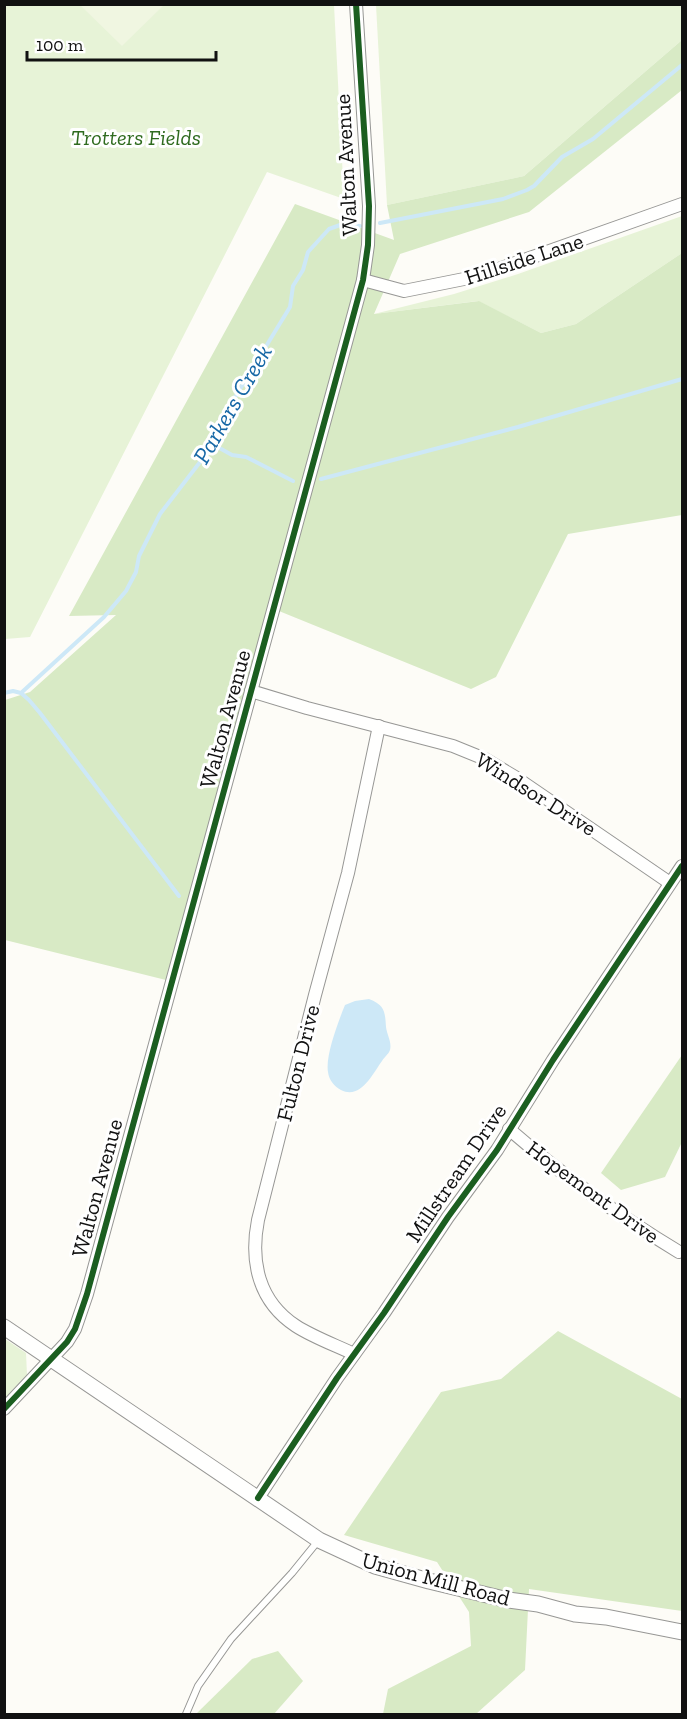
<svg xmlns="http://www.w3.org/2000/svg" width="687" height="1719" font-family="'Zilla Slab',serif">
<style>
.green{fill:#e7f3d7}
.forest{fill:#d8eac5}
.pitch{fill:#f0f6e1}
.water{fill:#cde8f7}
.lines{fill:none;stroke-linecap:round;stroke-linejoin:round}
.stream{stroke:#cde8f7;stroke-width:4}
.service-casing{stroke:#979795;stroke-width:8}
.minor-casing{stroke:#979795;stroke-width:14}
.tertiary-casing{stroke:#979795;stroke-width:17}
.service{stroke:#fffffe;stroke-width:6}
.minor{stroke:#fffffe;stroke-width:12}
.tertiary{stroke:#fffffe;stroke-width:15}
.cycleway-casing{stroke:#fff;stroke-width:10}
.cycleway{stroke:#1b5e20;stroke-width:6}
.labels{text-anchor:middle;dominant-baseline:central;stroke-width:6;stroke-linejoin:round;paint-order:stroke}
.park-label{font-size:22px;font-style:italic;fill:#2f6b1f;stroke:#fff}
.street-label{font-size:22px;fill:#111;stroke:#fff}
.water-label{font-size:24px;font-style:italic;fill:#1768a6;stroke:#fff}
</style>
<rect width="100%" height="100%" fill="#fdfcf7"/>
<!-- green -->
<g class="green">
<polygon points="5,5 334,5 344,199 267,172 30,637 5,639"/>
<polygon points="376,5 682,5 682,40 524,176 387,205"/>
<polygon points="682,216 682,253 576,324 541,333 478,301 374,314 454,294 518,274"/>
<polygon points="5,1339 26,1353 27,1375 5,1398"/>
</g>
<!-- forest -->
<g class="forest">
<polygon points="682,40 682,90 529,212 400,254 374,314 479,301 541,333 576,324 682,253 682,515 568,534 496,677 471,689 274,609 174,982 5,940 5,700 30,692 116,615 69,616 295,204 394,240 387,205 524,176"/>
<polygon points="682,1055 682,1142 665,1177 621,1190 601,1173"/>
<polygon points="558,1331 682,1399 682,1611 529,1589 525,1670 476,1714 383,1714 388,1689 471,1646 469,1612 437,1562 344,1535 441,1392 501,1379"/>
<polygon points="278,1651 303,1681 274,1714 196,1714 252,1659"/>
</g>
<!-- pitch -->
<polygon class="pitch" points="80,5 164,5 122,46"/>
<!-- water -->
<path class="water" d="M369 999C385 1005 385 1012 386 1027 387 1035 392 1042 390 1050 388 1055 385 1056 382 1061 373 1073 361 1100 341 1090 334 1086 329 1080 328 1072 325 1056 339 1020 345 1005L355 1001Z"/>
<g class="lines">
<!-- stream -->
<g class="stream">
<polyline points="380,223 503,199 527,190 534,186 562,157 593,139 682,65"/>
<polyline points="214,445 232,455 246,457 293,481"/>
<polyline points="321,479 518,427 682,379"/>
<polyline points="4,693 13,691 21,693 104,617 126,591 136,572 139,556 160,514 217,440 229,407 290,307 293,286 303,270 308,252 329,229 343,224 360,226"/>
<polyline points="21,693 29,700 40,713 179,896"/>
</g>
<defs>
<polyline id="service" points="186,1714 198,1686 231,1639 292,1573 318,1541"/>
<g id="minor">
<polyline points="363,280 404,291 479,276 682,204"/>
<polyline points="251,691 307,708 453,746 485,759 515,777 670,883"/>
<path d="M509 1129C563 1176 618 1215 679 1252"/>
<path d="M354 1354C335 1345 313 1337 296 1326 258 1301 250 1261 258 1220L315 995 348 873 379 726"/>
<polyline points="4,1409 67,1342 75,1329 87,1294 363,280 368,245 369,206 356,4"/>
<polyline points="258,1498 337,1378 384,1313 448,1217 497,1150 553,1060 682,866"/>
</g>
<polyline id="tertiary" points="4,1327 319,1540 375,1566 429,1581 508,1600 538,1604 575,1614 606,1617 682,1632"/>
</defs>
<!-- service casing -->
<use href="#service" class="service-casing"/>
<!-- minor casing -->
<use href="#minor" class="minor-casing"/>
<!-- tertiary casing -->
<use href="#tertiary" class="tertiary-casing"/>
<!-- service -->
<use href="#service" class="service"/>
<!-- minor -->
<use href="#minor" class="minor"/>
<!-- tertiary -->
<use href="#tertiary" class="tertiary"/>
<defs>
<g id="cycleway">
<polyline points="4,1409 67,1342 75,1329 87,1294 363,280 368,245 369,206 356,4"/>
<polyline points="258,1498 337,1378 384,1313 448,1217 497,1150 553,1060 682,866"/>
</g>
</defs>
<!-- cycleway casing -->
<use href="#cycleway" class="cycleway-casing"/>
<!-- cycleway -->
<use href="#cycleway" class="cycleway"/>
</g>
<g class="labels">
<!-- park labels -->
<g class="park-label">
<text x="136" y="137">Trotters Fields</text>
</g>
<!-- street labels -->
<g class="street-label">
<text transform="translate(346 165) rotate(-93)">Walton Avenue</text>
<text transform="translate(524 259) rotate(-18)">Hillside Lane</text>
<text transform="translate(225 719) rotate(-75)">Walton Avenue</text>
<text transform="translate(536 794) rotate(32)">Windsor Drive</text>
<text transform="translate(298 1063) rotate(-76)">Fulton Drive</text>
<text transform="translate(456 1173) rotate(-56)">Millstream Drive</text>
<text transform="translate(97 1188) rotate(-75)">Walton Avenue</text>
<text transform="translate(593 1192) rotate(36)">Hopemont Drive</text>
<text transform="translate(436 1579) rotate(15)">Union Mill Road</text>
</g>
<!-- water labels -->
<g class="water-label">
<text transform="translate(232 404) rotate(-60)">Parkers Creek</text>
</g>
</g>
<!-- border -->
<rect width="687" height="1719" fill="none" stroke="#111111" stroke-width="12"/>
<!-- scale -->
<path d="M27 51v9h189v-9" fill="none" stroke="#111111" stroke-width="3"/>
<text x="36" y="51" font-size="18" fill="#111111" stroke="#ffffff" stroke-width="4.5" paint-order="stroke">100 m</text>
</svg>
